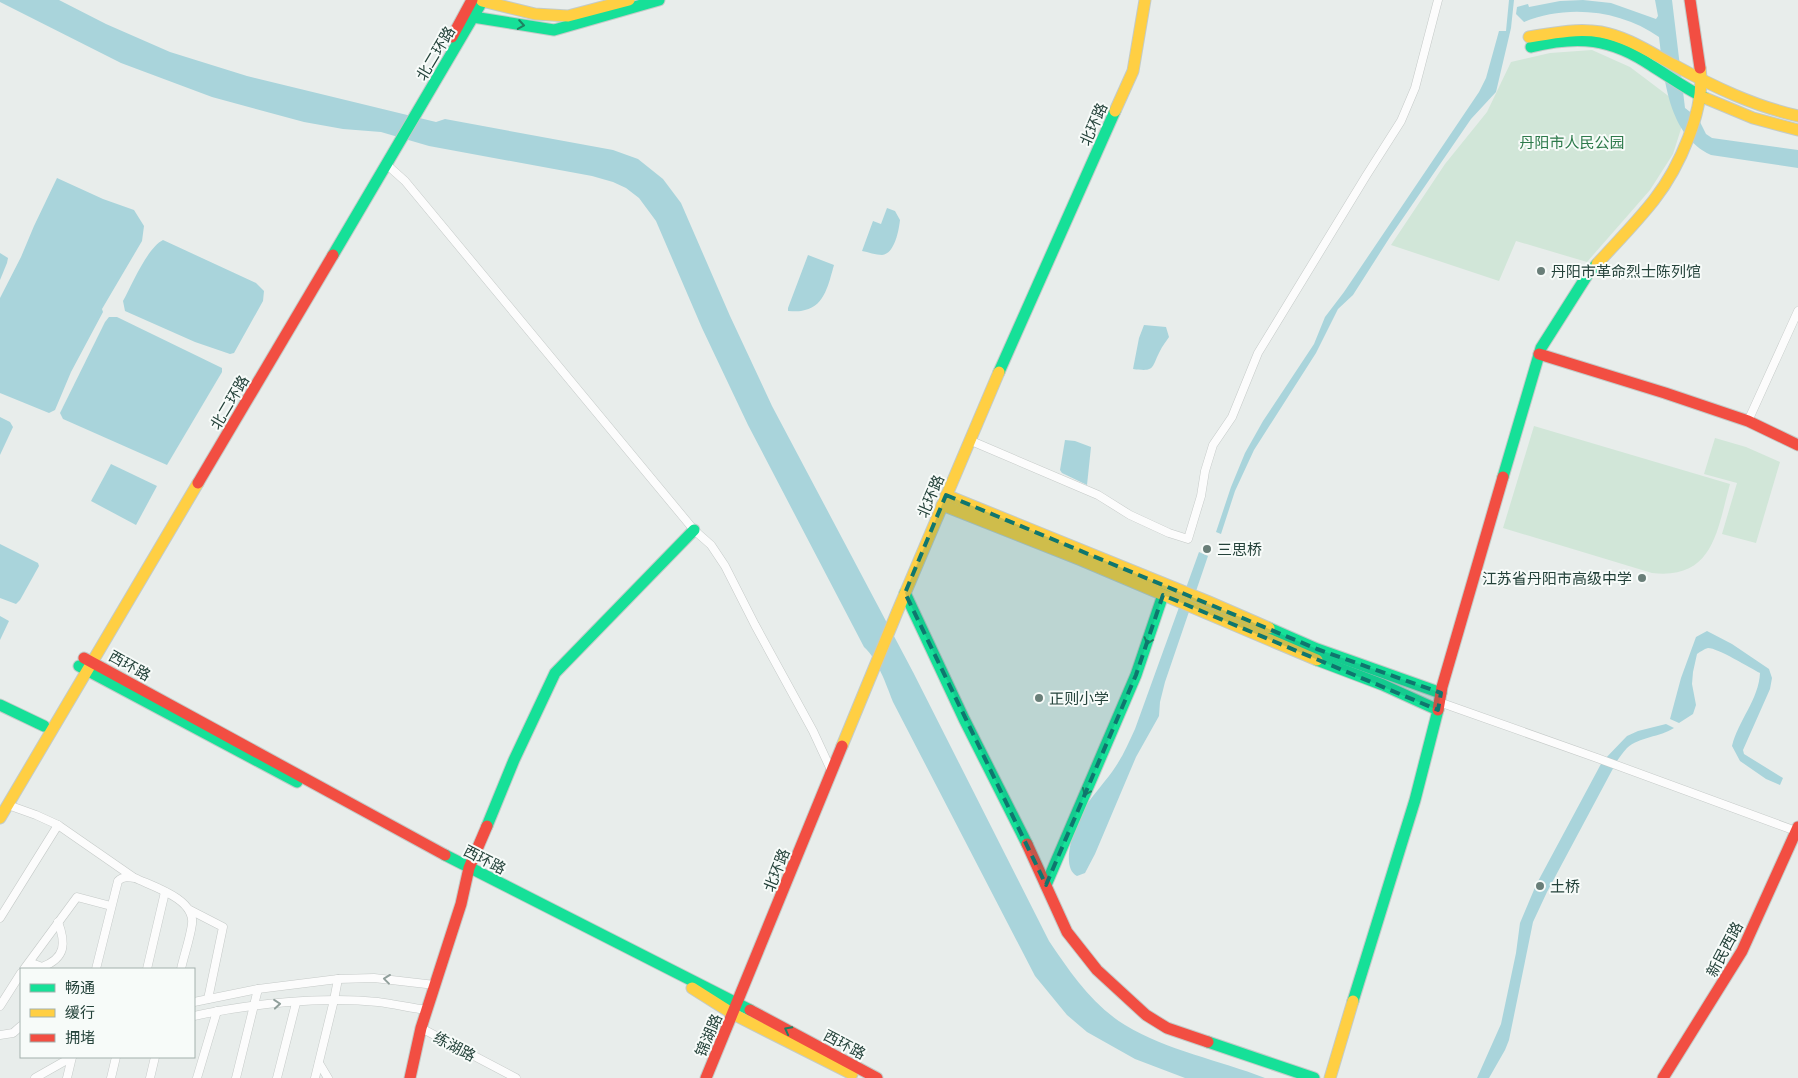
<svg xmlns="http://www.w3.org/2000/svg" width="1798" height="1078" font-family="Lato,'Noto Sans SC',sans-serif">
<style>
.green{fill:#d1e6d8}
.water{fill:#a9d4db}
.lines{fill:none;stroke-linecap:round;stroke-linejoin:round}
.street-casing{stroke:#c5cac8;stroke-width:9}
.fast-casing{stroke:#c3cbc8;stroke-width:13}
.slow-casing{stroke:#c3cbc8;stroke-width:13}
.jam-casing{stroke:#c3cbc8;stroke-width:13}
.street{stroke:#fcfcfc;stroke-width:8}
.fast{stroke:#16e098;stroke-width:11}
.slow{stroke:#ffcf43;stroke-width:11}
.jam{stroke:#f24e42;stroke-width:11}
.oneway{stroke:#1e8160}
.oneway2{stroke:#909f9b}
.marked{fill:#0f766e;fill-opacity:0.2;stroke:#0f766e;stroke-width:4;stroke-dasharray:10 6;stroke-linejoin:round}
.poi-dot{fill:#697e78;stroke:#f7fbf9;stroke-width:2}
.labels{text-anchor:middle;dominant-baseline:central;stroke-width:4;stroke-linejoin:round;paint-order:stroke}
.street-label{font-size:15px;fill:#24423a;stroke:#f7fbf9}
.park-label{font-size:15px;fill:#2d7a4b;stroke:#f7fbf9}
.poi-label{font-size:15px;fill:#24423a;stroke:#f7fbf9;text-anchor:start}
</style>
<rect width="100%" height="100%" fill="#e8edeb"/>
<!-- green -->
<g class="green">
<polygon points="1592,50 1630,67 1687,110 1673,154 1650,190 1587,262 1516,241 1499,281 1391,245 1445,164 1487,112 1511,62 1550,53"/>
<path d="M1534 426 1730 484C1717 530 1714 580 1652 573L1503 528Z"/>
<polygon points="1715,438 1746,447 1780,462 1756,543 1722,534 1737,483 1704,474"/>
</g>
<!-- water -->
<g class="water">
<path d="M0 0H59L106 24 170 52 247 76 436 122 445 119 613 150 638 159 663 179 681 203 730 316 772 406 913 672 1049 941C1070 972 1092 1005 1125 1025 1168 1051 1219 1060 1265 1078H1185L1135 1059 1087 1032 1067 1015 1035 976 893 702C886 684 878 660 864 647L748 425 702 328 656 221 639 198 626 188 613 182 592 176 429 146 381 132 343 129 304 122 212 97 121 63 0 2Z"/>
<polygon points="1509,0 1514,0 1511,28 1496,92 1471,119 1390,237 1353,295 1338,309 1316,353 1254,450 1235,491 1221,534 1216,532 1231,487 1245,453 1263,421 1314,344 1325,317 1344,292 1479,92 1486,78 1499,31 1506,31"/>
<path d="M1583 0 1611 3 1656 19 1658 16 1655 0H1672L1685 108 1698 118 1706 134 1712 138 1798 150V168L1711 155C1668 135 1664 78 1659 37 1621 10 1567 4 1524 22L1516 14 1517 7 1528 4 1529 7 1560 1Z"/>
<polygon points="57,178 103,199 134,210 144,226 142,241 102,309 103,312 71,372 55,410 49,413 0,393 0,298 21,257 34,226"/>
<path d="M887 208 895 211 900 220C899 229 895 254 882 255 876 255 868 252 862 251L873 221 881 224Z"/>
<path d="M163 240 256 283 264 291 263 301 234 353 230 354 195 342 125 311 123 301C132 285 147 248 163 240Z"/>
<polygon points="0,253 8,258 7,263 0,280"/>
<path d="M808 255 834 265C829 282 825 306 805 310 800 312 793 311 788 311V308Z"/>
<polygon points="109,317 117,317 222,368 222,372 167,465 63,419 60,413 105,322"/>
<path d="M1144 325 1166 327 1169 337C1166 342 1162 346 1160 351 1151 368 1156 372 1133 369L1139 338Z"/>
<polygon points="0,417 10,422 13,427 0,455"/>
<polygon points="1065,440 1075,441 1091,447 1087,485 1062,473 1060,470"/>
<polygon points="111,464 157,486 136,525 91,501"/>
<polygon points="0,544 38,563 39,566 20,600 16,604 0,598"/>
<path d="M1199 552 1208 556 1165 682 1160 702 1159 716 1136 757 1095 854 1085 873 1077 876C1058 866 1077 820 1086 806 1095 792 1107 780 1116 766 1124 754 1129 742 1135 729Z"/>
<polygon points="0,616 9,621 0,640"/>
<path d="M1707 631 1732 644 1769 669 1772 678 1770 689 1743 750 1744 754 1783 778 1780 785 1766 779 1740 761 1732 746C1738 721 1759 699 1760 673 1750 668 1718 648 1708 648 1704 649 1700 652 1697 654L1693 672 1692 684 1696 705 1693 714 1679 723 1670 719 1681 678 1696 637Z"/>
<path d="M1666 724 1674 728C1660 737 1639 737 1627 748 1623 752 1620 757 1617 761L1547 892 1533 922 1509 1040 1505 1050 1489 1078H1477L1501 1024 1516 953 1520 923 1536 885 1602 762 1627 736 1638 731Z"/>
</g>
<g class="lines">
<defs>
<g id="street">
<polyline points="386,164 405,181 694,530 711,545 725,566 755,625 813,731 832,772"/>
<polyline points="1748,421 1798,311"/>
<polyline points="969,440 1098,495 1130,515 1169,533 1188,539 1201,496 1205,471 1213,445 1232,417 1258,353 1366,176 1401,121 1415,88 1438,0"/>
<polyline points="1439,702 1597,758 1796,831"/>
<polyline points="8,805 36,815 58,825"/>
<polyline points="190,910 223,927 208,999"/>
<polyline points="0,918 58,825 133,877"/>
<polyline points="24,969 77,897 111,906"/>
<path d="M33 969 34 964 42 967C66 958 66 943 58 922"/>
<path d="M96 969 118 881C123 876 129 877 135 878 154 887 195 899 192 924 190 939 184 955 181 969"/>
<polyline points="147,969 165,892"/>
<polyline points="194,1002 258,989 338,979 374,978 435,985"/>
<polyline points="0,1006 21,973"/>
<path d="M194 1016C248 1004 323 996 378 1002 394 1004 411 1008 427 1010"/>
<polyline points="421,1028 516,1078"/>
<polyline points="0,1035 13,1033 21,1026"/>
<polyline points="319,1063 328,1078"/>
<polyline points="35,1078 72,1057"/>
<polyline points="67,1078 72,1057"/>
<polyline points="111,1078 116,1057"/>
<polyline points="150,1078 155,1057"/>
<polyline points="197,1078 217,1011"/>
<polyline points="236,1078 258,989"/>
<polyline points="277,1078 296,1003"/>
<polyline points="315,1078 334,1000 338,979"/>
</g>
<g id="fast">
<polyline points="473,17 554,30 659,0"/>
<path d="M1531 47C1578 35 1611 38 1652 66 1670 77 1686 89 1705 98"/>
<polyline points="333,255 483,0"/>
<polyline points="999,372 1115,111"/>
<polyline points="1503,477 1541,348 1588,274 1597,264"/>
<polyline points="905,593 964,719 1027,844"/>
<polyline points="1269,628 1317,649 1441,693"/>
<polyline points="1317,660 1383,685 1438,710 1415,800 1353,1001"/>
<polyline points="79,666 297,782"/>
<polyline points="0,705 44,726"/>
<polyline points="487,826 514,760 555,673 694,530"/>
<polyline points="445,855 750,1010"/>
<polyline points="1046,885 1136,675 1165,589"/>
<polyline points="1208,1042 1314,1078"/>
</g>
<g id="slow">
<polyline points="482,1 535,14 568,16 629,0"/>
<path d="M1529 37C1553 33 1577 28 1601 32 1628 37 1651 53 1674 65 1714 87 1754 106 1798 116"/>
<polyline points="1705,98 1753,118 1798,130"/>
<polyline points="1115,111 1133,71 1145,0"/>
<path d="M1597 264C1616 243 1636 223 1654 200 1679 168 1706 109 1700 68"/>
<polyline points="946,495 1207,601 1269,628"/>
<polyline points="942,505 1081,560 1317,660"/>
<polyline points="842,746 898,610 999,372"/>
<polyline points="0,818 198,483"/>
<polyline points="692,988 733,1014 852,1074"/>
<polyline points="1330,1078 1353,1001"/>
</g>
<g id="jam">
<polyline points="1690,0 1700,68"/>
<polyline points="452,37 472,0"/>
<polyline points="1539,354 1665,393 1748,421 1798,445"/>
<polyline points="198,483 333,255"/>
<polyline points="84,658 445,855"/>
<polyline points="1438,710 1442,687 1503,477"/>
<polyline points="1027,844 1067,932 1097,970 1146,1015 1167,1028 1208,1042"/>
<polyline points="750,1010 877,1078"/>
<polyline points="410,1078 421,1028 461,904 469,868 487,826"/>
<polyline points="706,1078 842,746"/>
<polyline points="1663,1078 1742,951 1798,827"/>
</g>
</defs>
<!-- street casing -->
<use href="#street" class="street-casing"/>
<!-- fast casing -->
<use href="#fast" class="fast-casing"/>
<!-- slow casing -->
<use href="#slow" class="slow-casing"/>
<!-- jam casing -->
<use href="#jam" class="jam-casing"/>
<!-- street -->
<use href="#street" class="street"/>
<!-- fast -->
<use href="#fast" class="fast"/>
<!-- slow -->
<use href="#slow" class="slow"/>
<!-- jam -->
<use href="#jam" class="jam"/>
</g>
<!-- one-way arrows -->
<defs><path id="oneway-chevron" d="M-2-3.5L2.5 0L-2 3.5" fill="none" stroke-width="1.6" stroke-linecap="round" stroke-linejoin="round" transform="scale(1.25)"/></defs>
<g class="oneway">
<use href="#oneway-chevron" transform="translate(521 25) rotate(9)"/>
<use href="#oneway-chevron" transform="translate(1148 641) rotate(108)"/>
<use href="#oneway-chevron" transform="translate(1086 792) rotate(113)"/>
<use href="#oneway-chevron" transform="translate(788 1030) rotate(-152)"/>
</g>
<g class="oneway2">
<use href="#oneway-chevron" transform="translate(387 979) rotate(-173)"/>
<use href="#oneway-chevron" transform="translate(277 1004) rotate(-5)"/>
</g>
<!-- marked area -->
<path class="marked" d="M946 495 1317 649 1441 693 1438 710 1163 595 1136 675 1046 885 905 593Z"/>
<!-- markers -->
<g class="poi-dot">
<circle cx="1541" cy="271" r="5"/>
<circle cx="1207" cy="549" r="5"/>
<circle cx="1642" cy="578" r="5"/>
<circle cx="1039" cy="698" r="5"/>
<circle cx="1540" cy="886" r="5"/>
</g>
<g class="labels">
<!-- street labels -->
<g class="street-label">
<text transform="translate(435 53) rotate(-59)">北二环路</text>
<text transform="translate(1093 124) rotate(-66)">北环路</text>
<text transform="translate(229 402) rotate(-59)">北二环路</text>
<text transform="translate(930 496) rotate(-67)">北环路</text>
<text transform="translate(130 665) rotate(29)">西环路</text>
<text transform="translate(485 859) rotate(27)">西环路</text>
<text transform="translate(776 870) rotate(-68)">北环路</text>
<text transform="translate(1724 949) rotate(-62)">新民西路</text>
<text transform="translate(708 1035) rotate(-67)">锦湖路</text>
<text transform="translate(845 1044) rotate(28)">西环路</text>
<text transform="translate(455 1046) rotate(28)">练湖路</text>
</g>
<!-- park labels -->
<g class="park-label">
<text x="1572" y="142">丹阳市人民公园</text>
</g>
<!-- poi labels -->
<g class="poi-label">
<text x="1551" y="271">丹阳市革命烈士陈列馆</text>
<text x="1217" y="549">三思桥</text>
<text x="1632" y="578" text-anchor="end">江苏省丹阳市高级中学</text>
<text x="1049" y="698">正则小学</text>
<text x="1550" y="886">土桥</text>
</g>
</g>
<!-- legend -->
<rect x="20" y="968" width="175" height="90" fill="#f7fbf9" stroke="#a3b1ad"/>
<rect x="30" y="984" width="25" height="8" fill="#16e098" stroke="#a3b1ad"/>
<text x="65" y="993" font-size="15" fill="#24423a">畅通</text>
<rect x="30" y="1009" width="25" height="8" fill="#ffcf43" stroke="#a3b1ad"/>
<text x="65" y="1018" font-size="15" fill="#24423a">缓行</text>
<rect x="30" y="1034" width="25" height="8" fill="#f24e42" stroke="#a3b1ad"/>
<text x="65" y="1043" font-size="15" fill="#24423a">拥堵</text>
</svg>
